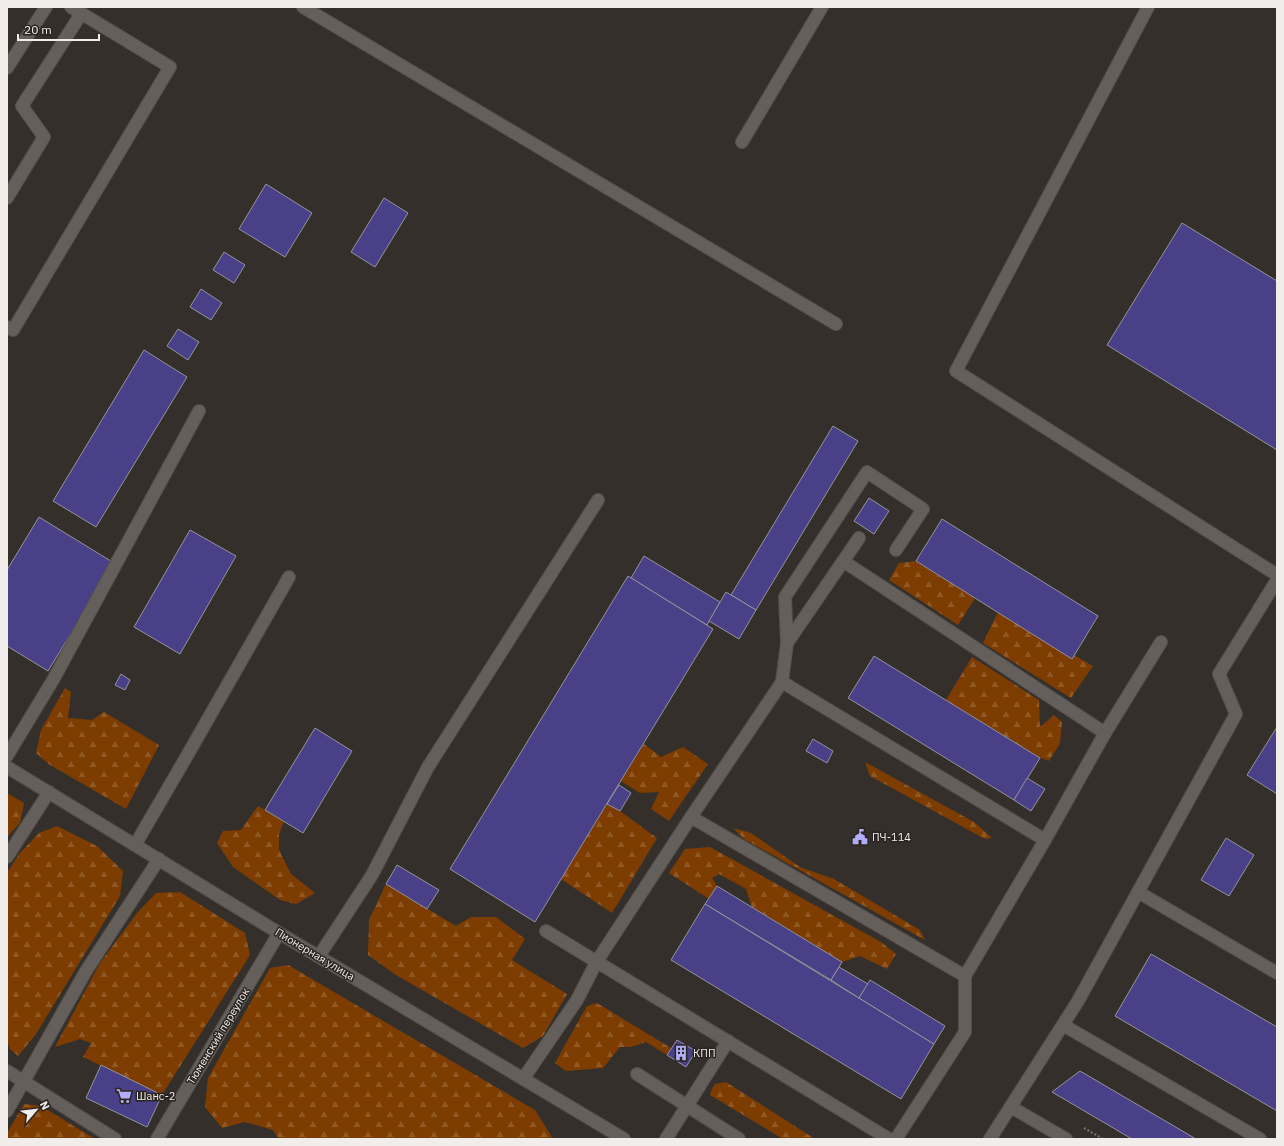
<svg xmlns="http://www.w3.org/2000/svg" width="1284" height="1146" font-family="'IBM Plex Sans',sans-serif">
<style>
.forest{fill:url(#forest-firs)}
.building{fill:#4a4087;stroke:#94949b}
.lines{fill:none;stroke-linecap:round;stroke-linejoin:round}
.lane-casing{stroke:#534f4c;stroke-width:14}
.street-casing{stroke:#534f4c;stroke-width:14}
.secondary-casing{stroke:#534f4c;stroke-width:14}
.path{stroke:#726d6a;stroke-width:2.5;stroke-dasharray:2 2;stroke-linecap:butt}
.lane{stroke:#655f5b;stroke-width:12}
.street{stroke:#655f5b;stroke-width:12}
.secondary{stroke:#655f5b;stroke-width:12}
.labels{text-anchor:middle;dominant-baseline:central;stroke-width:3;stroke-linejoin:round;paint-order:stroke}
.poi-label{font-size:11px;fill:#f1edeb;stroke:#2b2522;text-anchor:start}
.street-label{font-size:11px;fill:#f1edeb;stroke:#2b2522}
</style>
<defs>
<pattern id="forest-firs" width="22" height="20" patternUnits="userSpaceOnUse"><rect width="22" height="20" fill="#7d3c00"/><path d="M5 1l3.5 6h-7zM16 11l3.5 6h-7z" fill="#905825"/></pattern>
</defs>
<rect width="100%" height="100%" fill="#352f2c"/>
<!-- forest -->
<g class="forest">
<polygon points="916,561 975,598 958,625 889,580 899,563"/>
<polygon points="998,612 1074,655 1093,666 1071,698 983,643"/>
<polygon points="972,657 1039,700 1040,727 1054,715 1062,722 1060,743 1049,761 1036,756 946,700"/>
<polygon points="65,688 71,692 68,718 92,720 104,712 159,745 126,809 50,765 36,753 41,730"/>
<polygon points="644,744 661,757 683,747 708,764 669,821 651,809 659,792 640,793 621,781"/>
<polygon points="865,762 974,822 992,838 985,839 870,776"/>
<polygon points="7,793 24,803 20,823 7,837"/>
<polygon points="607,804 620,811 657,838 612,913 561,879"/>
<polygon points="258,806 284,821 279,834 279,850 291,874 315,893 296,904 280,900 233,867 217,843 223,831 241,830"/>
<polygon points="57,826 97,846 123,871 120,896 36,1034 18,1056 10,1049 7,1041 7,873 19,854 39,833"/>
<polygon points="733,828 751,833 800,867 834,879 920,930 925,940 744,839"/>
<polygon points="710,847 881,942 896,954 887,969 860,956 842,962 752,907 746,889 719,874 712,878 717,886 709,899 669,873 685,849"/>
<polygon points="386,884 456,926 471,917 496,917 525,939 512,960 567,994 543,1036 523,1048 396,975 368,955 369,920"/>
<polygon points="180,892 245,933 250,955 162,1095 83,1057 91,1043 80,1039 55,1047 100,963 137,913 156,893"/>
<polygon points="288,965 535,1110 553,1139 279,1139 273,1130 245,1122 222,1128 205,1107 208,1078 270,968"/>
<polygon points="597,1003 671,1048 667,1055 646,1042 631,1047 620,1047 603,1068 566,1071 555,1063 587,1006"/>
<polygon points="726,1082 815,1139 783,1139 710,1095 712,1088 715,1084"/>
<polygon points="24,1104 41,1106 95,1139 7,1139 7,1133"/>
</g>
<!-- building -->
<g class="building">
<polygon points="266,184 312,213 285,257 239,229"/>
<polygon points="384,198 408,213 375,267 351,252"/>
<polygon points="1182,223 1277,281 1277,450 1107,345"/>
<polygon points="224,252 245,265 234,283 213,270"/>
<polygon points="201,289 222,303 211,320 190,307"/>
<polygon points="178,329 199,342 188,360 167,346"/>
<polygon points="144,350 187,377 96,527 53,501"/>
<polygon points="833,426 858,441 756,610 731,595"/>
<polygon points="869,498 889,511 874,534 854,521"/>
<polygon points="39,517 114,563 48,671 7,646 7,570"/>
<polygon points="942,519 1098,616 1072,659 916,561"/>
<polygon points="190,530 236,556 180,654 134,627"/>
<polygon points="644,556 720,602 707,625 631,578"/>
<polygon points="628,576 713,629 535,922 450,869"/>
<polygon points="726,592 756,610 739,639 709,621"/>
<polygon points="874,656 1040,758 1014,800 848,698"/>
<polygon points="121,674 130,680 125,690 115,685"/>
<polygon points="1277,727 1277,794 1247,775"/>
<polygon points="315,728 352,751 303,833 265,810"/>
<polygon points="813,739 833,751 827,763 806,751"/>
<polygon points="1027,778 1045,789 1031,811 1014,800"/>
<polygon points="619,785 631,793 620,811 607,804"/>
<polygon points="1226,838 1254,855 1229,896 1201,880"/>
<polygon points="397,865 439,890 427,909 386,884"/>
<polygon points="717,886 842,962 831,980 705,904"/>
<polygon points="705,904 934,1044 901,1099 671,960"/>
<polygon points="1151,954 1277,1027 1277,1111 1115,1016"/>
<polygon points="839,967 868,984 859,998 831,980"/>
<polygon points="870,980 945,1026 934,1044 859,998"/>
<polygon points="677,1040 696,1051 686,1067 667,1055"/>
<polygon points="101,1065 162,1095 147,1127 86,1098"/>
<polygon points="1080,1071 1196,1139 1132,1139 1052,1092"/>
</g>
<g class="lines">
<defs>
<g id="lane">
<polyline points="303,7 836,324"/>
<polyline points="1148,7 956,371 1277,575"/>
<polyline points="7,68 46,7"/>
<polyline points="742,142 822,7"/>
<polyline points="7,198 44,137 22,106 81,14"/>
<polyline points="7,327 13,330 170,67 71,7"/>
<polyline points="843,561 1105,733"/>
<polyline points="787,643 785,597 867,472 923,509 896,550"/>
<polyline points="782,682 1045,840"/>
<polyline points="7,756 53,680 199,411"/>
<polyline points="691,817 965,976"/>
<polyline points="135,845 184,761 289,577"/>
<polyline points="7,857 49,792"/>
<polyline points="1138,892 1277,973"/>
<polyline points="546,931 889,1139"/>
<polyline points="319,956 372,875 428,767 598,500"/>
<polyline points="1063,1025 1260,1139"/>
<polyline points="7,1071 115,1139"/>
<polyline points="637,1074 739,1139"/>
<polyline points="523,1079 577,1000 597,961 691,817 782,682 787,643 859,538"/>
<polyline points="1011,1107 1066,1139"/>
<polyline points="7,1111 86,971 159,859"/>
<polyline points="666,1139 728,1041"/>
<polyline points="896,1139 965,1032 965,976 1045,840 1105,733 1161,642"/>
<polyline points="990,1139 1078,1001 1236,714 1219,674 1277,580"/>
</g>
<polyline id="street" points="157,1139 279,933"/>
<polyline id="secondary" points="7,767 279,933 624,1139"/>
</defs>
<!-- lane casing -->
<use href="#lane" class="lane-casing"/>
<!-- street casing -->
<use href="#street" class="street-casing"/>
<!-- secondary casing -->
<use href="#secondary" class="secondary-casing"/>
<!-- path -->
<polyline class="path" points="1084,1128 1103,1139"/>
<!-- lane -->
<use href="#lane" class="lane"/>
<!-- street -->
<use href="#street" class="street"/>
<!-- secondary -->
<use href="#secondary" class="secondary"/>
</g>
<!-- icons -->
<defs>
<symbol id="civic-bare" viewBox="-9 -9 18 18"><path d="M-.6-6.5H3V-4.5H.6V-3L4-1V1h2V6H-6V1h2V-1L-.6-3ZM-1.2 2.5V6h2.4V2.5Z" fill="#b2adf9" stroke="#2b2522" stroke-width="2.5" paint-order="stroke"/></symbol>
<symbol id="building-bare" viewBox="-9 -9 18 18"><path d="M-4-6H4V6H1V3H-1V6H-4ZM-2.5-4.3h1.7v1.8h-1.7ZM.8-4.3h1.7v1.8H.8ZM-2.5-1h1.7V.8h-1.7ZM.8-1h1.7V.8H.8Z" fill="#b2adf9" stroke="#2b2522" stroke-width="2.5" paint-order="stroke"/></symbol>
<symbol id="supermarket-bare" viewBox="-9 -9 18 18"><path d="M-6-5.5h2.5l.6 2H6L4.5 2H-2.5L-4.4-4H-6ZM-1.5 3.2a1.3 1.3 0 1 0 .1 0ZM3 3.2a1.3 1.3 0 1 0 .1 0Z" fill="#b2adf9" stroke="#2b2522" stroke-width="2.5" paint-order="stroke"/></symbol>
</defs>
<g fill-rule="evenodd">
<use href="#civic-bare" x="849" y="826" width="22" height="22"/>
<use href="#building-bare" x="670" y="1042" width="22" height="22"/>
<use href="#supermarket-bare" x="113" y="1085" width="22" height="22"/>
</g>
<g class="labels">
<!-- poi labels -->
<g class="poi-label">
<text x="872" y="837">ПЧ-114</text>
<text x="693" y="1053">КПП</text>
<text x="136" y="1096">Шанс-2</text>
</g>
<!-- street labels -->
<g class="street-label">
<text transform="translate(315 954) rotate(31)">Пионерная улица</text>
<text transform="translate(218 1036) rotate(-59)">Тюменский переулок</text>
</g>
</g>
<!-- border -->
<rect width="1284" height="1146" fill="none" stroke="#f1edeb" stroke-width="16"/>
<!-- north arrow -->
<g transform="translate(36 1110) rotate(62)" stroke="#2b2522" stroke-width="3" paint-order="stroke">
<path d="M0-3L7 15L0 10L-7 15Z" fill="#f1edeb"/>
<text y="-6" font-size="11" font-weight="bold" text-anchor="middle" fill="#f1edeb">N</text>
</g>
<!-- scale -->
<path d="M18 34v6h81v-6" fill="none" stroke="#f1edeb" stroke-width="2"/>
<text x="24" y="34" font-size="12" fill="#f1edeb" stroke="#2b2522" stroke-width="3" paint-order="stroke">20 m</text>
</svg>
